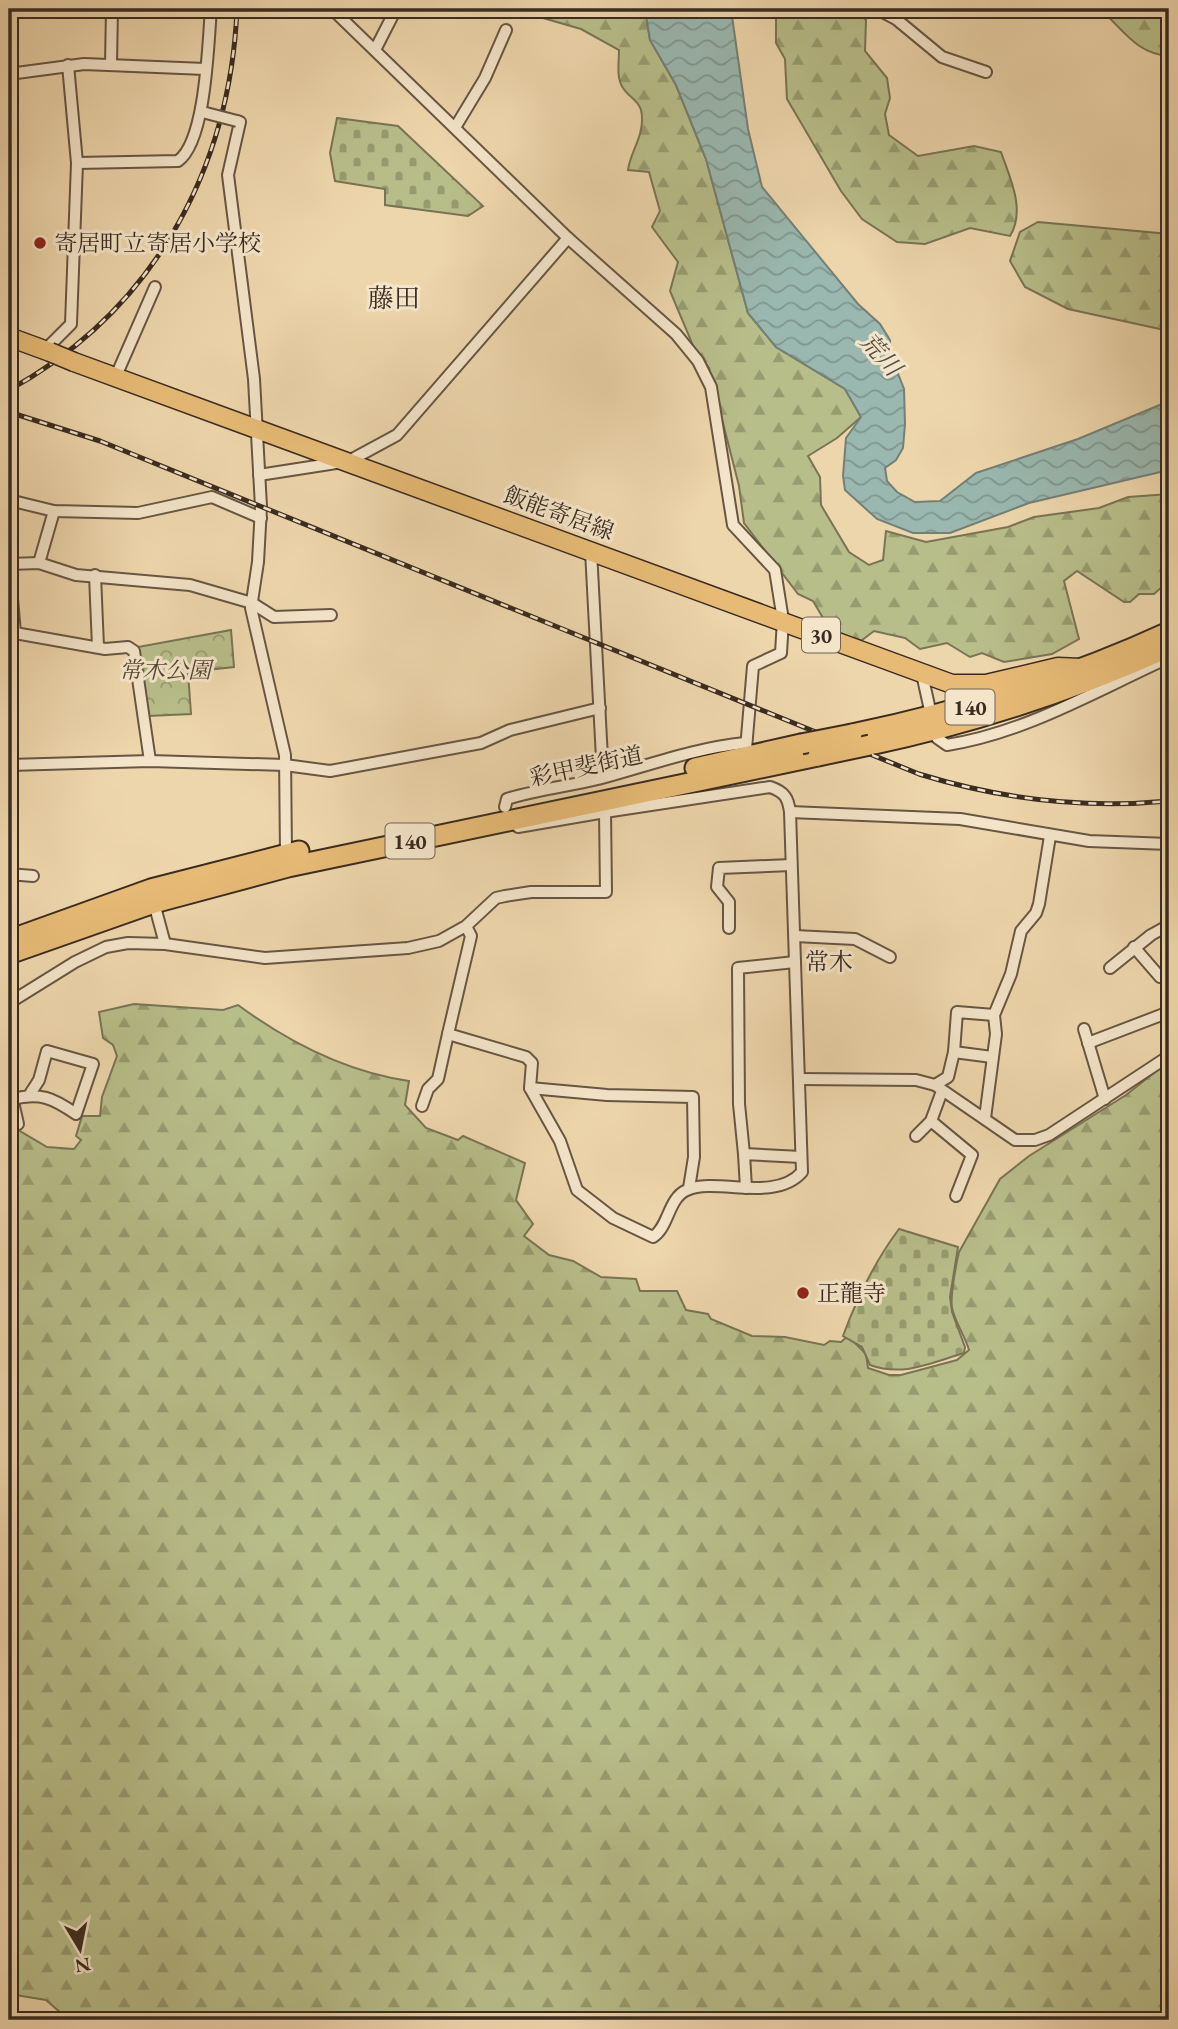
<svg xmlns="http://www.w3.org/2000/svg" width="1178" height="2029" font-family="'EB Garamond','Noto Serif JP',serif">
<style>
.forest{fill:url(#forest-firs);stroke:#797455;stroke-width:2}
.cemetery{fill:url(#cemetery-stones);stroke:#797455;stroke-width:2}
.park{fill:url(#park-crowns);stroke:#797455;stroke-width:2}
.water{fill:url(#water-waves);stroke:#748076;stroke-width:2}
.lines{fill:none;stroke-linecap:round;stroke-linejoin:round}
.minor-casing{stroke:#675643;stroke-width:14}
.primary-casing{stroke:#3a2b20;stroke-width:21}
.trunk-casing{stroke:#3a2b20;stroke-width:23}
.minor{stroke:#f4e4c9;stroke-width:10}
.primary{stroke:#e7bb76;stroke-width:18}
.trunk{stroke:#e7bb76;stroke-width:19}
.rail-casing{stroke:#3a2b20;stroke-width:5}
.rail{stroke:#f4e4c9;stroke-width:2.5;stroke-dasharray:8;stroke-linecap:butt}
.minor-bridge-casing{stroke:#675643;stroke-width:14;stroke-linecap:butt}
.primary-bridge-casing{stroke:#3a2b20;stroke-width:21;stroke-linecap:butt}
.trunk-bridge-casing{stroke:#3a2b20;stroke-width:23;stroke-linecap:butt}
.minor-bridge{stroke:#f4e4c9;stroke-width:10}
.primary-bridge{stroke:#e7bb76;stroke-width:18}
.trunk-bridge{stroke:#e7bb76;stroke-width:19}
.poi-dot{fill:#8f2418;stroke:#f4e4c9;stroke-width:2.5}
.labels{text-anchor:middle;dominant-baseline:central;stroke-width:6;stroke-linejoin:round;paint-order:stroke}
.shield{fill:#f4e4c9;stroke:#726253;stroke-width:2}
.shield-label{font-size:21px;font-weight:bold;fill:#3a2b20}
.poi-label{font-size:23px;fill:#3a2b20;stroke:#f4e4c9;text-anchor:start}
.street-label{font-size:23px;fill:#3a2b20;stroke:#f4e4c9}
.park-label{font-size:23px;font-style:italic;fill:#534835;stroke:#f4e4c9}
.water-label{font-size:24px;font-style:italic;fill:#524e44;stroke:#f4e4c9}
.neighbourhood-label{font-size:24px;fill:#3a2b20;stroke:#f4e4c9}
.quarter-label{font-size:26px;fill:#3a2b20;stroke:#f4e4c9}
</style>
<defs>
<pattern id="forest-firs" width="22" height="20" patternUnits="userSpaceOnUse" patternTransform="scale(1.75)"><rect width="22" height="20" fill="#b8be8a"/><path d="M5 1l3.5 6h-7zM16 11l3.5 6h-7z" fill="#979b70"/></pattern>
<pattern id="cemetery-stones" width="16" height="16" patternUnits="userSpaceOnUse" patternTransform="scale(1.75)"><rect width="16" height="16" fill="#b8be8a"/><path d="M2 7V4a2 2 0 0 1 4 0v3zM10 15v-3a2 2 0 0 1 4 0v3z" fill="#979b70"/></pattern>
<pattern id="park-crowns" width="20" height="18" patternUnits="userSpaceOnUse" patternTransform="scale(1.75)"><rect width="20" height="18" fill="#b8be8a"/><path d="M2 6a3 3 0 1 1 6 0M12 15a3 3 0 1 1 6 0" fill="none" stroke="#979b70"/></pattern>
<pattern id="water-waves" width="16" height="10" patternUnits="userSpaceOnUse" patternTransform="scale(1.75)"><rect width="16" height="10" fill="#9ab8b0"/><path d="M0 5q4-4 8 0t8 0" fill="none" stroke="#7f968f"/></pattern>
</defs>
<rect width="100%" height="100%" fill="#eed6ac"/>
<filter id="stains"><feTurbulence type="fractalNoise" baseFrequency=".00286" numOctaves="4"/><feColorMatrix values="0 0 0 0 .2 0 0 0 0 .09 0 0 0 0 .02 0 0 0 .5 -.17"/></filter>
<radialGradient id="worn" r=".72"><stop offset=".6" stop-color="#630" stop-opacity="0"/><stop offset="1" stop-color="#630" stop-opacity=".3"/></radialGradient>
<!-- forest -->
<g class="forest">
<path d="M546 9H645L650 40 676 85 706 159 748 313 776 347 845 389 861 417 837 438 808 456 820 477 821 505 849 552 869 565 883 560 886 531 926 542 1008 527 1034 517 1099 508 1128 497 1169 494V586L1164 585 1154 594H1139L1130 602H1124L1077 571 1064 581 1079 639 1052 654 1004 662 982 653 970 657 947 643 920 649 905 638 874 631 862 640 851 642 829 628 813 601 798 594 744 523 739 486 709 368 694 348 670 291 678 262 652 227 660 211 649 172 628 170C630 153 643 137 642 118 642 101 631 100 623 88 616 78 619 62 619 50L581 29 543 18Z"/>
<path d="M776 9H854L866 20 865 51 887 78 890 98 885 114 889 135 918 156 974 146 1001 152C1010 178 1026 210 1010 236L970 228 925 244 897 242 862 219 841 191 787 99 785 59 776 43Z"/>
<path d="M1100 9H1169V56C1136 54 1123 29 1100 9Z"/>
<polygon points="1038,222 1169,234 1169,331 1068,309 1025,287 1010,261 1020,232"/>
<path d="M134 1004 223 1010 238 1005C287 1041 347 1072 409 1081L405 1105 426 1128 458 1140 463 1136 525 1163 516 1200 533 1224 524 1236 549 1255 573 1261 601 1277 636 1279 640 1291H677L686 1310 708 1314 711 1319 752 1336 785 1337 824 1345 830 1341 841 1342 848 1336 866 1354 868 1368 889 1375H901L957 1360 969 1350C965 1336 955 1322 952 1308 950 1297 956 1264 959 1252L1000 1179 1029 1156 1126 1095 1169 1061V2020H69L46 2000 9 1994V1106L15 1128 47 1147 74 1149 81 1140 76 1136 82 1116H100L102 1097 117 1056 113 1045 103 1038 99 1012Z"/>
</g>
<!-- cemetery -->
<g class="cemetery">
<polygon points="337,118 398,126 483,206 468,216 385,205 385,189 335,181 330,153"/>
<path d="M899 1229 958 1247 950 1297 952 1312 965 1347 964 1353C931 1363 903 1377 870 1365L862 1347 843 1336C857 1298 875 1261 899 1229Z"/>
</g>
<!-- park -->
<polygon class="park" points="231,630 234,667 188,672 191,714 148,716 138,647"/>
<!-- water -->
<polygon class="water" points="645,9 731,9 748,129 762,187 858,304 880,324 890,340 890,353 904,389 905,424 903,448 896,460 885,468 887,481 897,492 915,502 940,501 976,473 1078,439 1169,401 1169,470 1029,503 950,533 913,533 877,519 845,490 843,476 846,438 861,417 845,389 776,347 748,313 706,159 676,85 650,40"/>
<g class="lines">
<defs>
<g id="minor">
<polyline points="332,9 568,238 676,334 698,361 711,387 733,525 775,570 783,620 781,653 753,666 746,749"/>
<polyline points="877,9 896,19 942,57 986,72"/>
<polyline points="375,50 396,9"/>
<polyline points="111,64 112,9"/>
<polyline points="9,74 84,64 205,69"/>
<polyline points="237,121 240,122 228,175 254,379 261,507 258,562 251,608 285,755 286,854"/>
<polyline points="456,126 485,78 506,30"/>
<path d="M77 163 178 161C206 141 208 44 211 9"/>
<polyline points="45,350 71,324 77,163 68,65"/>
<polyline points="116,376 155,287"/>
<polyline points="259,475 349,461 397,435 568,238"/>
<polyline points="9,500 54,511 138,513 212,497 261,518"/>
<polyline points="591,551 603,777"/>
<polyline points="39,563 54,511"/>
<polyline points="9,564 39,563 76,575 190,585 252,603 274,617 331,615"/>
<polyline points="9,564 15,633 105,649 128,647 134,651 150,761"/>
<polyline points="95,575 98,647"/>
<polyline points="1163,653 1169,677"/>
<polyline points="922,674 930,710"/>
<path d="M937 738 947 745C1024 733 1094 692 1164 660"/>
<polyline points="9,765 150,761 285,765 330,771 481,743 510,730 600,708"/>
<path d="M505 807 507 799C538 789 571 786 602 778 650 765 695 748 745 743"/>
<polyline points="790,812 960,819 1089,841 1169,844"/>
<polyline points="518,827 605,812"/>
<polyline points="9,874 33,876"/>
<polyline points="154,903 165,944"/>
<polyline points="729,928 729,902 717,887 719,868 791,865"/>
<polyline points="795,936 855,939 890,957"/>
<polyline points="1134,947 1160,977 1169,978"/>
<polyline points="1110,968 1151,935 1169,925"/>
<path d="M9 1003 75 962 106 947 128 943 165 944 265 958 408 948 439 941 466 926 496 898 505 896 531 892H606L605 812 770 787C785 792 788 798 790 812L802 1172C775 1203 716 1177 687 1190 668 1198 669 1227 653 1237L613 1218 577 1190 560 1141 530 1088 532 1063 526 1057 448 1034 471 936 466 926"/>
<polyline points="1084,1029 1105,1099"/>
<polyline points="1088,1043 1169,1012"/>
<polyline points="954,1052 992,1057"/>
<polyline points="800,1079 916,1080 935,1085 1015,1140 1035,1140 1049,1135 1169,1056"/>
<polyline points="9,1084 18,1124"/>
<polyline points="935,1085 948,1077 954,1052 957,1012 994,1015"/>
<polyline points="530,1088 607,1095 693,1097 694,1157 689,1188"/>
<path d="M12 1099C40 1092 53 1098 76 1114L93 1064 47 1051 39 1080 30 1094"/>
<polyline points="422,1106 428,1089 438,1079 448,1034"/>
<polyline points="985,1118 996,1034 994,1015 1011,974 1021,931 1036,913 1039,904 1050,836"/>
<polyline points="931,1121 972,1155 956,1196"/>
<polyline points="916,1136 931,1121 942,1091"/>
<polyline points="744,1154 739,1104 738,968 795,962"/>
<polyline points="746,1188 744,1154 801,1157"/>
</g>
<g id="primary">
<polyline points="9,337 50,352"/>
<polyline points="74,362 952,684 986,684 1058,667 1081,668"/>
</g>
<g id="trunk">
<path d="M852 734C963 711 1067 679 1169 632"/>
<path d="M870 745C974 723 1072 691 1169 647"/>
<polyline points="695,768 801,744"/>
<polyline points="9,940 151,889 299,851"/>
<polyline points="9,954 154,903 288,867 818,756"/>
</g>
</defs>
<!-- minor casing -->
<use href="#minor" class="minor-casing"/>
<!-- primary casing -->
<use href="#primary" class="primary-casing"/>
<!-- trunk casing -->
<use href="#trunk" class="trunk-casing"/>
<!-- minor -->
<use href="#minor" class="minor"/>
<!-- primary -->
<use href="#primary" class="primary"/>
<!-- trunk -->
<use href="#trunk" class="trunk"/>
<defs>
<g id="rail">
<path d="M9 390C153 311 230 170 237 9"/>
<path d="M9 412 100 441 919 774C1000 799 1084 809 1169 801"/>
</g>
</defs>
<!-- rail casing -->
<use href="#rail" class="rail-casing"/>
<!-- rail -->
<use href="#rail" class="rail"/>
<defs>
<polyline id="minor-bridge" points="206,113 237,121"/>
<polyline id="primary-bridge" points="50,352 74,362"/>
<g id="trunk-bridge">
<polyline points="801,744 852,734"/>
<polyline points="818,756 870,745"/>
</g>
</defs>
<!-- minor-bridge casing -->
<use href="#minor-bridge" class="minor-bridge-casing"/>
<!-- primary-bridge casing -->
<use href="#primary-bridge" class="primary-bridge-casing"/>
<!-- trunk-bridge casing -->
<use href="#trunk-bridge" class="trunk-bridge-casing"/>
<!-- minor-bridge -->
<use href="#minor-bridge" class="minor-bridge"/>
<!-- primary-bridge -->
<use href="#primary-bridge" class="primary-bridge"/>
<!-- trunk-bridge -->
<use href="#trunk-bridge" class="trunk-bridge"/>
</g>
<!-- markers -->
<g class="poi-dot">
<circle cx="40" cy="243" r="7"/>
<circle cx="803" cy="1293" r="7"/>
</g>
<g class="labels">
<!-- shield labels -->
<g class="shield">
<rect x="802" y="617.5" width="38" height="35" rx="5"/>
<rect x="945.5" y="689.5" width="49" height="35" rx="5"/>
<rect x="385.5" y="823.5" width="49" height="35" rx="5"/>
</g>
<g class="shield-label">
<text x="821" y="635">30</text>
<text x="970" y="707">140</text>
<text x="410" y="841">140</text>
</g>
<!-- poi labels -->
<g class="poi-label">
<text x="54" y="243">寄居町立寄居小学校</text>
<text x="817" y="1293">正龍寺</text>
</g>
<!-- street labels -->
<g class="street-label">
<text transform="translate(559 513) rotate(20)">飯能寄居線</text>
<text transform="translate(586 766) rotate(-12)">彩甲斐街道</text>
</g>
<!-- park labels -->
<g class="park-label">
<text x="165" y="670">常木公園</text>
</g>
<!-- water labels -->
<g class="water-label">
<text transform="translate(881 354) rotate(48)">荒川</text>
</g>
<!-- neighbourhood labels -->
<g class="neighbourhood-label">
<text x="829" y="961">常木</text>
</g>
<!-- quarter labels -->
<g class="quarter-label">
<text x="394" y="298">藤田</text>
</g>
</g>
<!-- margin -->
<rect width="1178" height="2029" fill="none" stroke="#eed6ac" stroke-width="35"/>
<rect x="10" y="10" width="1157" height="2008" fill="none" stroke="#3a2b20" stroke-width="3.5"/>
<rect x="18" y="18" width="1143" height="1994" fill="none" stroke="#3a2b20" stroke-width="2"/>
<!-- north arrow -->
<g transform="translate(80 1949) rotate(170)" stroke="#f4e4c9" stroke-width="5" paint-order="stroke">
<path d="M0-5L12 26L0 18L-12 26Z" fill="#3a2b20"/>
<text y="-10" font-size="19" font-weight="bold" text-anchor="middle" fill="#3a2b20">N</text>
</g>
<rect width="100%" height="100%" filter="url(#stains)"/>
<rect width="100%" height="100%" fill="url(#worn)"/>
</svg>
